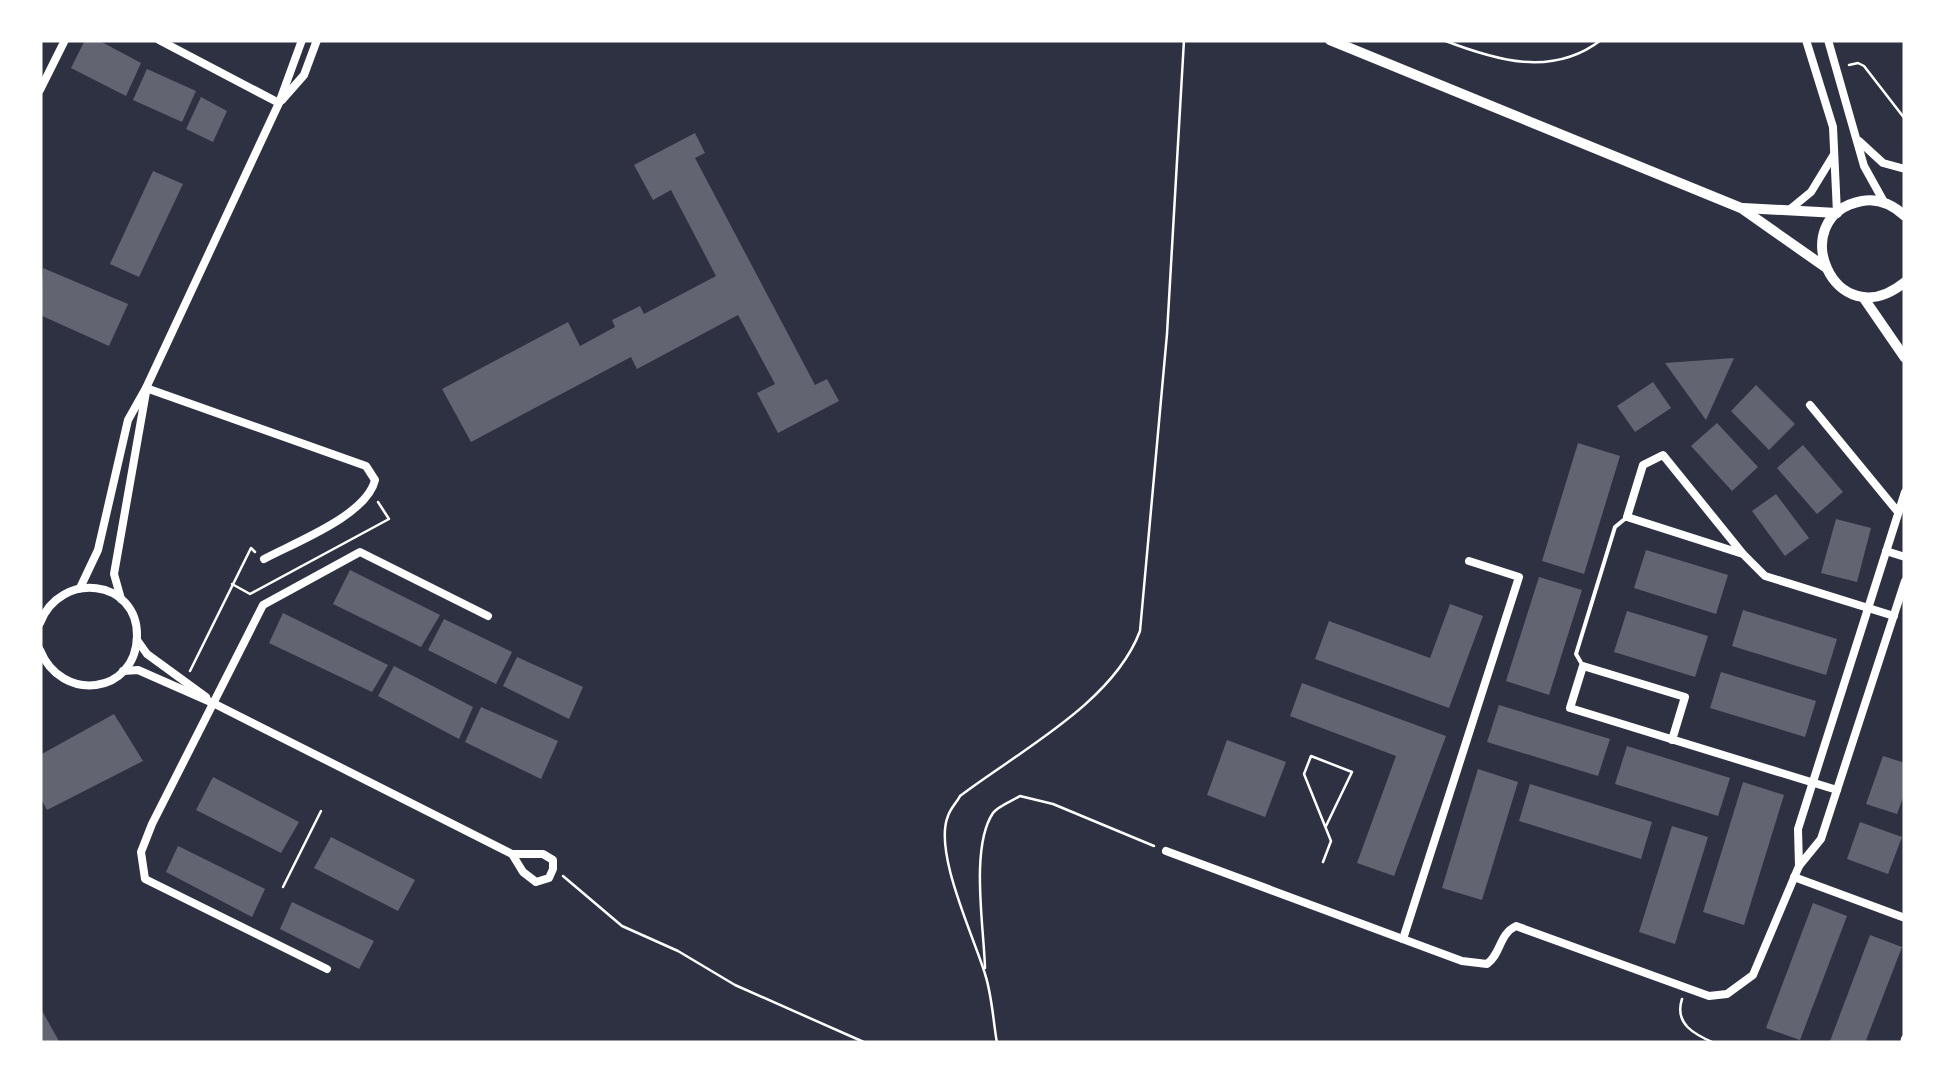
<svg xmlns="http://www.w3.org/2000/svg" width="1945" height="1083" font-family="Arial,sans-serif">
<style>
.building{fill:#626471}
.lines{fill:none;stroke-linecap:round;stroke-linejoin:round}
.path{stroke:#fff;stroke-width:2.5}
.service{stroke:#fff;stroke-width:4}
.minor{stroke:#fff;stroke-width:8}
.secondary{stroke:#fff;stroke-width:10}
</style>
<rect width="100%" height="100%" fill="#2d3142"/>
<!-- building -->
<g class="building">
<polygon points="85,40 98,40 141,63 126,96 71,68"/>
<polygon points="147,69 196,91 182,122 133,100"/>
<polygon points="201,97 227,111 213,142 186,129"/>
<polygon points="695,133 705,153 695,158 815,385 827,379 839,401 778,433 757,393 775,384 738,315 637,369 631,357 471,442 442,389 568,322 580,346 615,327 612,320 640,306 644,314 716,276 671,190 653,200 634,165"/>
<polygon points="153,171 183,184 139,277 110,264"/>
<polygon points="43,268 128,304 109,346 40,315"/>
<polygon points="1734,358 1706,420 1665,363"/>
<polygon points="1653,382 1671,408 1635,432 1617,406"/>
<polygon points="1756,385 1795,424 1769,450 1731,411"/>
<polygon points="1717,423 1758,467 1732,491 1691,446"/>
<polygon points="1578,443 1620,456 1584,574 1542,561"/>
<polygon points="1803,445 1843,492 1817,514 1777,468"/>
<polygon points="1776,494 1809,538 1785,556 1752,511"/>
<polygon points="1836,519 1871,528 1857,582 1821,573"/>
<polygon points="1646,550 1728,575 1716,614 1634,588"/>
<polygon points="350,570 440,615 421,647 333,604"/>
<polygon points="1539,577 1582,590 1549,695 1506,681"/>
<polygon points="1450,604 1483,616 1449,708 1315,659 1329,621 1430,658"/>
<polygon points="1743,610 1837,639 1826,675 1732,646"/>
<polygon points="1627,611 1708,636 1695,677 1614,652"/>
<polygon points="283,613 388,665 372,692 269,643"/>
<polygon points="444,619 512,652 496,684 428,650"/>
<polygon points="517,657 583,687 569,719 503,686"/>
<polygon points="394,666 473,707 459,739 378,696"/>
<polygon points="1721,672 1816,701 1805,737 1710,708"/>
<polygon points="1302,683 1446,736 1394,876 1357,863 1396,756 1290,716"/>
<polygon points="1499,705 1610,739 1598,776 1487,742"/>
<polygon points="481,707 558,741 541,779 465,742"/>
<polygon points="114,714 143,761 47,810 40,797 40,755"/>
<polygon points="1227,740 1286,762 1265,817 1207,795"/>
<polygon points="1627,746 1730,778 1718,816 1615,784"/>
<polygon points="1883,756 1905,763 1905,792 1897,814 1866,804"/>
<polygon points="1478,769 1518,782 1482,900 1442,888"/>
<polygon points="213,777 299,822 281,853 196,810"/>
<polygon points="1743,782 1784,795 1744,925 1703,912"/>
<polygon points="1530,784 1652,822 1641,859 1519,821"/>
<polygon points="1860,822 1902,837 1888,874 1847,859"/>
<polygon points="1672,826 1708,837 1675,944 1639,932"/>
<polygon points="331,837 415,880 398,911 314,868"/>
<polygon points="178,846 265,889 252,917 166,872"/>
<polygon points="292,902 374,941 359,969 280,929"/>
<polygon points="1813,903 1847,916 1800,1040 1766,1028"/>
<polygon points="1870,935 1902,947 1865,1043 1836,1043 1830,1041"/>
<polygon points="40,1007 60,1043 40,1043"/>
</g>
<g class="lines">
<!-- path -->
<g class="path">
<path d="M1443 40C1495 60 1552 78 1601 40"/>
<polyline points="1849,65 1858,63 1864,66 1905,119"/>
<polyline points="232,584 250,594 389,519 378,502"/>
<polyline points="190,671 251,548 255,552"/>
<polyline points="1323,862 1331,841 1304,774 1311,756 1352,772 1326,826"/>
<polyline points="563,876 622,926 678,951 735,985 866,1043"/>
<polyline points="283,887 321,811"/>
<path d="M985 968C984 928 970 847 993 813 998 806 1012 801 1020 796L1053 804 1154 846"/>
<path d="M1682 999C1674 1024 1694 1034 1714 1043"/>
<path d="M997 1043C993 1020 992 995 985 974 974 937 933 852 948 816 950 809 957 802 960 796 1019 751 1113 703 1140 631L1167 334 1184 40"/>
</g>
<!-- service -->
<polyline class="service" points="1583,666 1576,654 1615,527 1626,518"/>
<!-- minor -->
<g class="minor">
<polyline points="159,40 279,103"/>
<polyline points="1806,40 1833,127 1837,213"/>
<polyline points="1828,40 1864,166 1884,202"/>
<polyline points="40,90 65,40"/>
<polyline points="282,100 304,75 317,40"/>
<polyline points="1859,141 1883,163 1905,169"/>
<polyline points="1789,210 1811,192 1833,156"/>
<path d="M146 388 366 466 375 480C367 515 296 542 264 559"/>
<polyline points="1810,405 1898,512"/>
<polyline points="1886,551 1905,557"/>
<polyline points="1743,554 1627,517 1643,465 1663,455 1743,554 1765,576 1894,616"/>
<polyline points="80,588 98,550 128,420 146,388 279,103 302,40"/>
<polyline points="121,599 114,574 146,392"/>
<path d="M40 623C60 570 138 579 137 636 136 695 61 703 40 650"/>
<polyline points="137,640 147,654 206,697"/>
<polyline points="123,671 138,670 213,703 512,854 543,854 553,860 553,869 549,878 536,882 523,872 512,854"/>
<polyline points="1672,740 1685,697 1583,666 1570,708 1837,790"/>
<path d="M1166 851 1462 961 1487 964C1501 954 1499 934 1516 926L1709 996 1727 994 1753 975 1799 866 1821 839 1905 581"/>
<polyline points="1799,866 1798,829 1905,492"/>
<polyline points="1794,877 1905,918"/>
<polyline points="1403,939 1519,577 1469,561"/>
<polyline points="327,969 145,879 141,852 152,824 263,605 360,552 488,616"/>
<polyline points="1904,1043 1905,1039"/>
</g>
<!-- secondary -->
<g class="secondary">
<polyline points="1330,40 1741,208 1825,267"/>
<polyline points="1743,208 1837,213"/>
<path d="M1905 216C1893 205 1878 198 1862 201 1783 216 1834 340 1905 282"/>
<polyline points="1863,297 1905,358"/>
</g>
</g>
<!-- border -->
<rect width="1945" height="1083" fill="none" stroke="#ffffff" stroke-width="85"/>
</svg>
